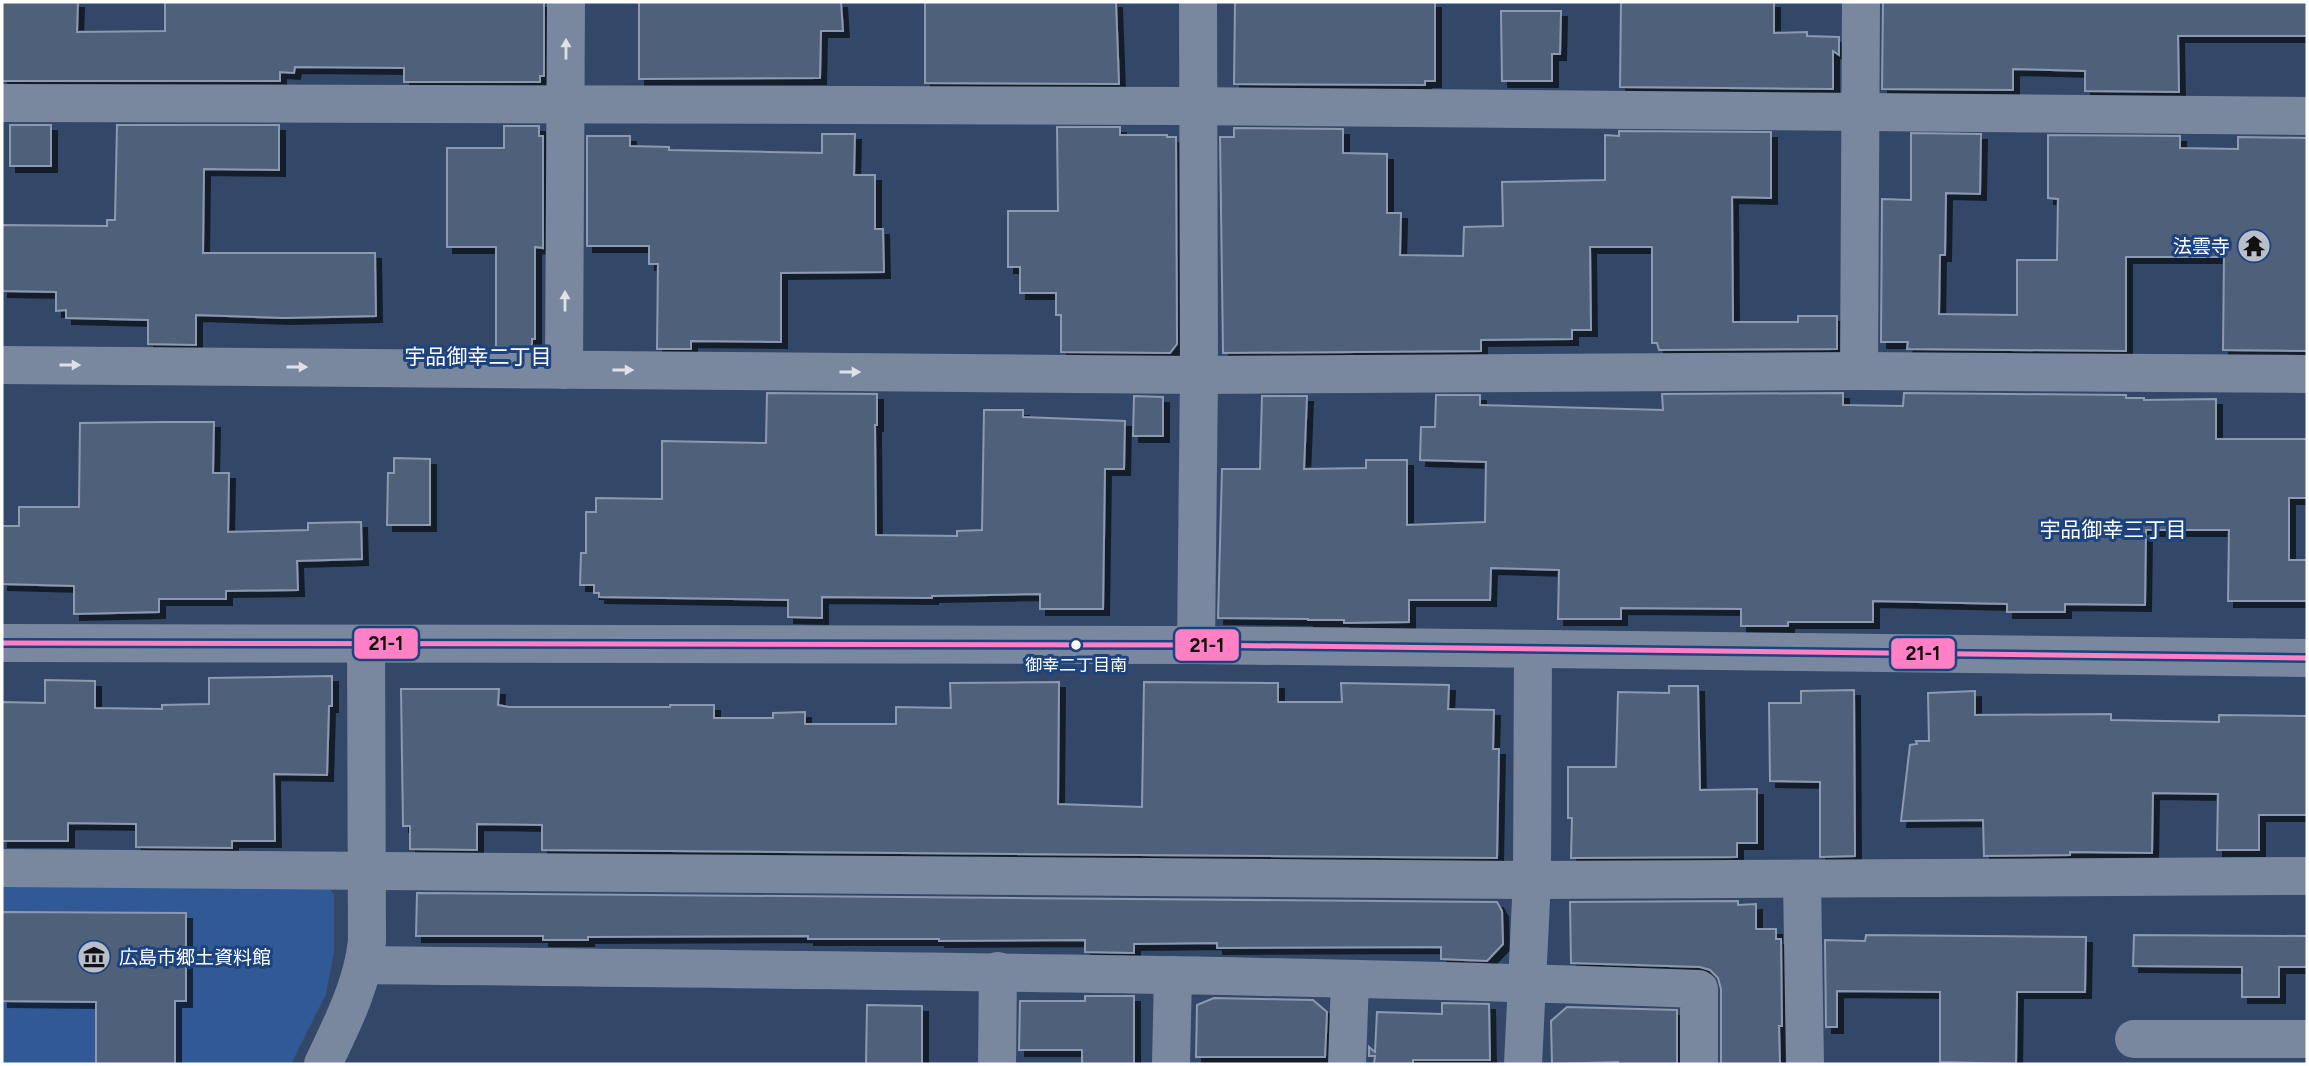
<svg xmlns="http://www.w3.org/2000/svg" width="2309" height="1066" font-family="Figtree,'Noto Sans JP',sans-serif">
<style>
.green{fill:#305996}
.building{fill:#4f607a;stroke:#8c99ae;stroke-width:2;filter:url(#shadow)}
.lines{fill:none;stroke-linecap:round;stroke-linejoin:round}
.minor{stroke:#79889f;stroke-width:38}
.bus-1-casing{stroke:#1d437f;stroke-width:10}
.bus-1{stroke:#ff80c5;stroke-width:5}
.oneway{fill:#dee1e7}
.bus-dot{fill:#fff;stroke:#1d437f;stroke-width:2.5}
.labels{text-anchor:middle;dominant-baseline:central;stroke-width:6;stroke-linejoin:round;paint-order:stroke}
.bus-label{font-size:17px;fill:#fff;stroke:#1d437f}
.poi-label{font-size:19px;fill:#fff;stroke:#1d437f;text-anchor:end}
.neighbourhood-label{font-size:21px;fill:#fff;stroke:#1d437f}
.line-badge{stroke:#1d437f;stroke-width:2.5}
.pale-badge-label{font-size:19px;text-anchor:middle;font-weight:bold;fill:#111}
</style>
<defs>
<filter id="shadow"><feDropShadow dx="6" dy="6" stdDeviation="0" flood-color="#0009"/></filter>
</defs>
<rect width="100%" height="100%" fill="#334869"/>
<!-- green -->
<polygon class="green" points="2,878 321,880 334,894 334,952 326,994 291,1064 2,1064"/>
<!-- building -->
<g class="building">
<polygon points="2,2 78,2 77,32 165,31 165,2 544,2 544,76 540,76 540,82 404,82 404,68 295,67 294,73 280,72 280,81 2,81"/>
<polygon points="639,2 841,2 843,31 821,31 820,78 639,79"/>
<polygon points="925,2 1116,2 1119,84 925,83"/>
<polygon points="1235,2 1435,2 1435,81 1425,81 1425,85 1234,84"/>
<polygon points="1621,2 1774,2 1774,33 1807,32 1807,36 1839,37 1839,55 1833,51 1833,89 1620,87"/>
<polygon points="1883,2 2307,2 2307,36 2178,36 2179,92 2085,91 2085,71 2013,69 2013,90 1882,89"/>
<polygon points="1501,11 1561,11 1560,54 1552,54 1552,81 1502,81"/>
<rect x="10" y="125" width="41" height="41"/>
<polygon points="117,125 279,125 279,170 204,169 203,253 375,253 376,316 284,318 196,315 196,345 148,344 148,320 66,318 66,310 56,311 56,292 2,291 2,225 107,226 107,220 115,220"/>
<polygon points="504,126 539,126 539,136 543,136 543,248 535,247 535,339 532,339 532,347 496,347 496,247 447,247 447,148 504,148"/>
<polygon points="1057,127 1120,127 1120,135 1167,135 1167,137 1176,137 1177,344 1170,353 1061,352 1061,315 1056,315 1056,293 1020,293 1020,267 1008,267 1008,211 1058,211"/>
<polygon points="1234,128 1343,129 1343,153 1387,154 1387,213 1401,213 1400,255 1463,256 1464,227 1503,226 1502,182 1605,180 1605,135 1619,136 1619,131 1771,132 1771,198 1732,197 1733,322 1798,322 1798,316 1837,316 1837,349 1659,350 1657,343 1652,343 1652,247 1590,247 1591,330 1572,330 1572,339 1481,340 1481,351 1223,353 1220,137 1234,137"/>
<polygon points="1911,133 1981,134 1980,194 1946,193 1945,255 1940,255 1939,314 2017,315 2017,260 2057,260 2058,199 2048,198 2048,135 2180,136 2180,148 2238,149 2238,137 2307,138 2307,351 2223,350 2224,257 2126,257 2126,351 1907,349 1908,342 1881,342 1882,199 1911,200"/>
<polygon points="822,134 855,134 854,175 875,175 875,229 883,229 884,272 781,273 781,342 691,341 691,349 657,349 658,264 649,264 649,246 587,246 587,136 630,136 630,146 669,147 669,150 822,153"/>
<polygon points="767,393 877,394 877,425 875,425 876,535 957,536 957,531 982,530 984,410 1023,410 1023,417 1125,421 1124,469 1105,469 1103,609 1040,609 1040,594 932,596 932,598 822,597 822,618 788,617 788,600 599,597 599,593 594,593 594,585 580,585 581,553 586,553 586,512 596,512 596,498 662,499 662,441 766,443"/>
<polygon points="1843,393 1843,405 1903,406 1904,393 2126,395 2126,398 2144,398 2144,400 2216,399 2216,439 2307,439 2307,498 2289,498 2289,560 2307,560 2307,601 2228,601 2229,530 2146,530 2145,605 2065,604 2065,612 2007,612 2007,604 1873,601 1873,622 1788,622 1788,626 1741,626 1741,609 1621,608 1621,619 1558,619 1559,570 1491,568 1490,600 1409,600 1409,622 1344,623 1344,620 1308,620 1308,619 1218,618 1222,469 1260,469 1262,396 1307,396 1304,469 1366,468 1366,460 1407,460 1407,525 1485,522 1486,462 1420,460 1421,427 1435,427 1436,395 1480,395 1480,405 1663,410 1662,394"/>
<polygon points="1134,396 1163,397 1163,436 1133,436"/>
<polygon points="164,422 214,422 213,473 229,473 228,532 308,530 308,523 361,522 362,559 297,561 298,590 226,591 226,599 159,599 159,612 74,614 74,586 2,584 2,526 19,526 19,507 79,507 80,423"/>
<polygon points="394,458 430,459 430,525 387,525 388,473 394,473"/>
<polygon points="332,676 332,706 329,706 327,775 274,774 275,841 232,841 232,848 136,847 136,824 68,823 68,841 2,841 2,702 45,703 45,680 95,681 95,708 162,709 162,705 209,704 209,678"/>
<polygon points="1059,682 1058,804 1142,807 1144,682 1278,683 1278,702 1342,702 1341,683 1449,685 1448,709 1494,710 1493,749 1499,749 1497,858 542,850 542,825 477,824 477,850 410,849 410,826 403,826 401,689 499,689 498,705 509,707 670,707 670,705 714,705 714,718 773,718 773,713 805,712 805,724 896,724 896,707 951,708 950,683"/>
<polygon points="1669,686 1698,686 1700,790 1757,789 1757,843 1737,843 1737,857 1571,858 1572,818 1568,818 1568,767 1616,767 1618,692 1669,693"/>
<polygon points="1854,690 1855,856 1820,857 1820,782 1770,781 1769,703 1801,703 1801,691"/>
<polygon points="1975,691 1975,715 2111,714 2111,720 2219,722 2219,715 2307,716 2307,815 2259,815 2259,850 2217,850 2218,794 2153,793 2152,853 2070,852 2070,855 1984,856 1983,820 1901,821 1910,745 1917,744 1916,741 1929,741 1928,693"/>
<polygon points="417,893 1497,902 1502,911 1503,944 1487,961 1441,959 1441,947 1217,948 1217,943 1134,944 1134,953 1085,952 1085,940 939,941 939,939 808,939 808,936 588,937 588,940 543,940 543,936 416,936"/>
<polygon points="1738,901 1738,905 1756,904 1756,929 1776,929 1776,939 1781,939 1782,1026 1779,1026 1780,1064 1721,1064 1721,989 1718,978 1710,970 1700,967 1571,963 1570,902"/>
<polygon points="2,912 186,913 186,1001 175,1001 175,1064 96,1064 96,1002 2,1001"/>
<polygon points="1866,935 2086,937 2085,992 2017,992 2016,1064 1940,1062 1940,992 1837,991 1837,1027 1826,1027 1825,940 1865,941"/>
<polygon points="2134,935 2307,936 2307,967 2279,967 2279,997 2242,997 2242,967 2133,966"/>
<polygon points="1085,996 1134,996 1134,1064 1082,1064 1082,1050 1019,1050 1020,1001 1085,1001"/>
<polygon points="1214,998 1313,1000 1327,1012 1325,1057 1196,1057 1197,1005"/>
<polygon points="1442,1003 1489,1004 1490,1060 1413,1060 1413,1064 1374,1064 1375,1056 1369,1056 1369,1047 1375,1052 1377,1012 1442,1014"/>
<polygon points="867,1005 922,1006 922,1064 866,1064"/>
<polygon points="1567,1007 1677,1010 1677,1064 1618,1064 1618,1062 1552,1064 1551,1021"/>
</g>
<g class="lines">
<!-- minor -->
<g class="minor">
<path d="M2 103C770 104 1539 105 2307 116"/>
<polyline points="2,365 1199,375 1859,371 2307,374"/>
<polyline points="564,370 566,2"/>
<polyline points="1859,371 1861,2"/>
<polyline points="2,643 1196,645 2307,658"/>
<polyline points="1196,645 1199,375 1198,2"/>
<polyline points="2,868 1532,880 2307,876"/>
<polyline points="1802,880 1805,1064"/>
<path d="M365 965C809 970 1254 973 1699 989V1064"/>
<polyline points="2134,1039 2307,1039"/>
<path d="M323 1064C342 1024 362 986 367 941L366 644"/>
<polyline points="997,1064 998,971"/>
<polyline points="1171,1064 1173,975"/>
<polyline points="1347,1064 1350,979"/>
<polyline points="1523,1064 1532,880 1533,649"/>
</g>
<defs>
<polyline id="bus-1" points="2,643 1196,645 2307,658"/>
</defs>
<!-- bus-1 casing -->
<use href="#bus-1" class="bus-1-casing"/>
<!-- bus-1 -->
<use href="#bus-1" class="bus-1"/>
</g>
<!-- one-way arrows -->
<defs><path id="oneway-solid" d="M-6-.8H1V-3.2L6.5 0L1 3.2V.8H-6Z" transform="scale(1.75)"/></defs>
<g class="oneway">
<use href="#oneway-solid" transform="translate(566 49) rotate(-90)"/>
<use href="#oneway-solid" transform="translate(565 301) rotate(-90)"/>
<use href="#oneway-solid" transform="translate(70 365)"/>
<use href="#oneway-solid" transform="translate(297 367)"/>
<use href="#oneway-solid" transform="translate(623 370)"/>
<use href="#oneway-solid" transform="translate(850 372)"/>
</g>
<!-- icons -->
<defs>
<symbol id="temple-disc" viewBox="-11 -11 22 22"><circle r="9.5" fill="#b8bfca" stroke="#1d437f"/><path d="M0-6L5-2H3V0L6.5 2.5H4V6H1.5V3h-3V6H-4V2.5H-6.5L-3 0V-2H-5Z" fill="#111"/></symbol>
<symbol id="museum-disc" viewBox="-11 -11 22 22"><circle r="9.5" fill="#b8bfca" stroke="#1d437f"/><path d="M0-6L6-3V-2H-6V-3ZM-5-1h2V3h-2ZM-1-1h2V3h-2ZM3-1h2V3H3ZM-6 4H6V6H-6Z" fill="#111"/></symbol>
</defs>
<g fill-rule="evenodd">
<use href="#temple-disc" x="2235" y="227" width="38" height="38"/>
<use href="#museum-disc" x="75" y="938" width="38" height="38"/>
</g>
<!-- markers -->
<circle class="bus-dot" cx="1076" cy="645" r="6"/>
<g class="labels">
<!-- bus labels -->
<g class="bus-label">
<text x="1076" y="665">御幸二丁目南</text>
</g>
<!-- poi labels -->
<g class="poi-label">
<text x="2230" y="246">法雲寺</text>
<text x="119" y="957" text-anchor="start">広島市郷土資料館</text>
</g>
<!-- neighbourhood labels -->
<g class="neighbourhood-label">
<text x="478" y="356">宇品御幸二丁目</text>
<text x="2113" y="529">宇品御幸三丁目</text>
</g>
</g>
<g class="line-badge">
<rect x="353" y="627" width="66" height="33" rx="7" fill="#ff80c5"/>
<rect x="1174" y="628" width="66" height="34" rx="7" fill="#ff80c5"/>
<rect x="1890" y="637" width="66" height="33" rx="7" fill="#ff80c5"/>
</g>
<g class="pale-badge-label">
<text x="386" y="650">21-1</text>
<text x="1207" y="652">21-1</text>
<text x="1923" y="660">21-1</text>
</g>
<!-- border -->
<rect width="2309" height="1066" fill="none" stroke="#ffffff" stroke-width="7"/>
</svg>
